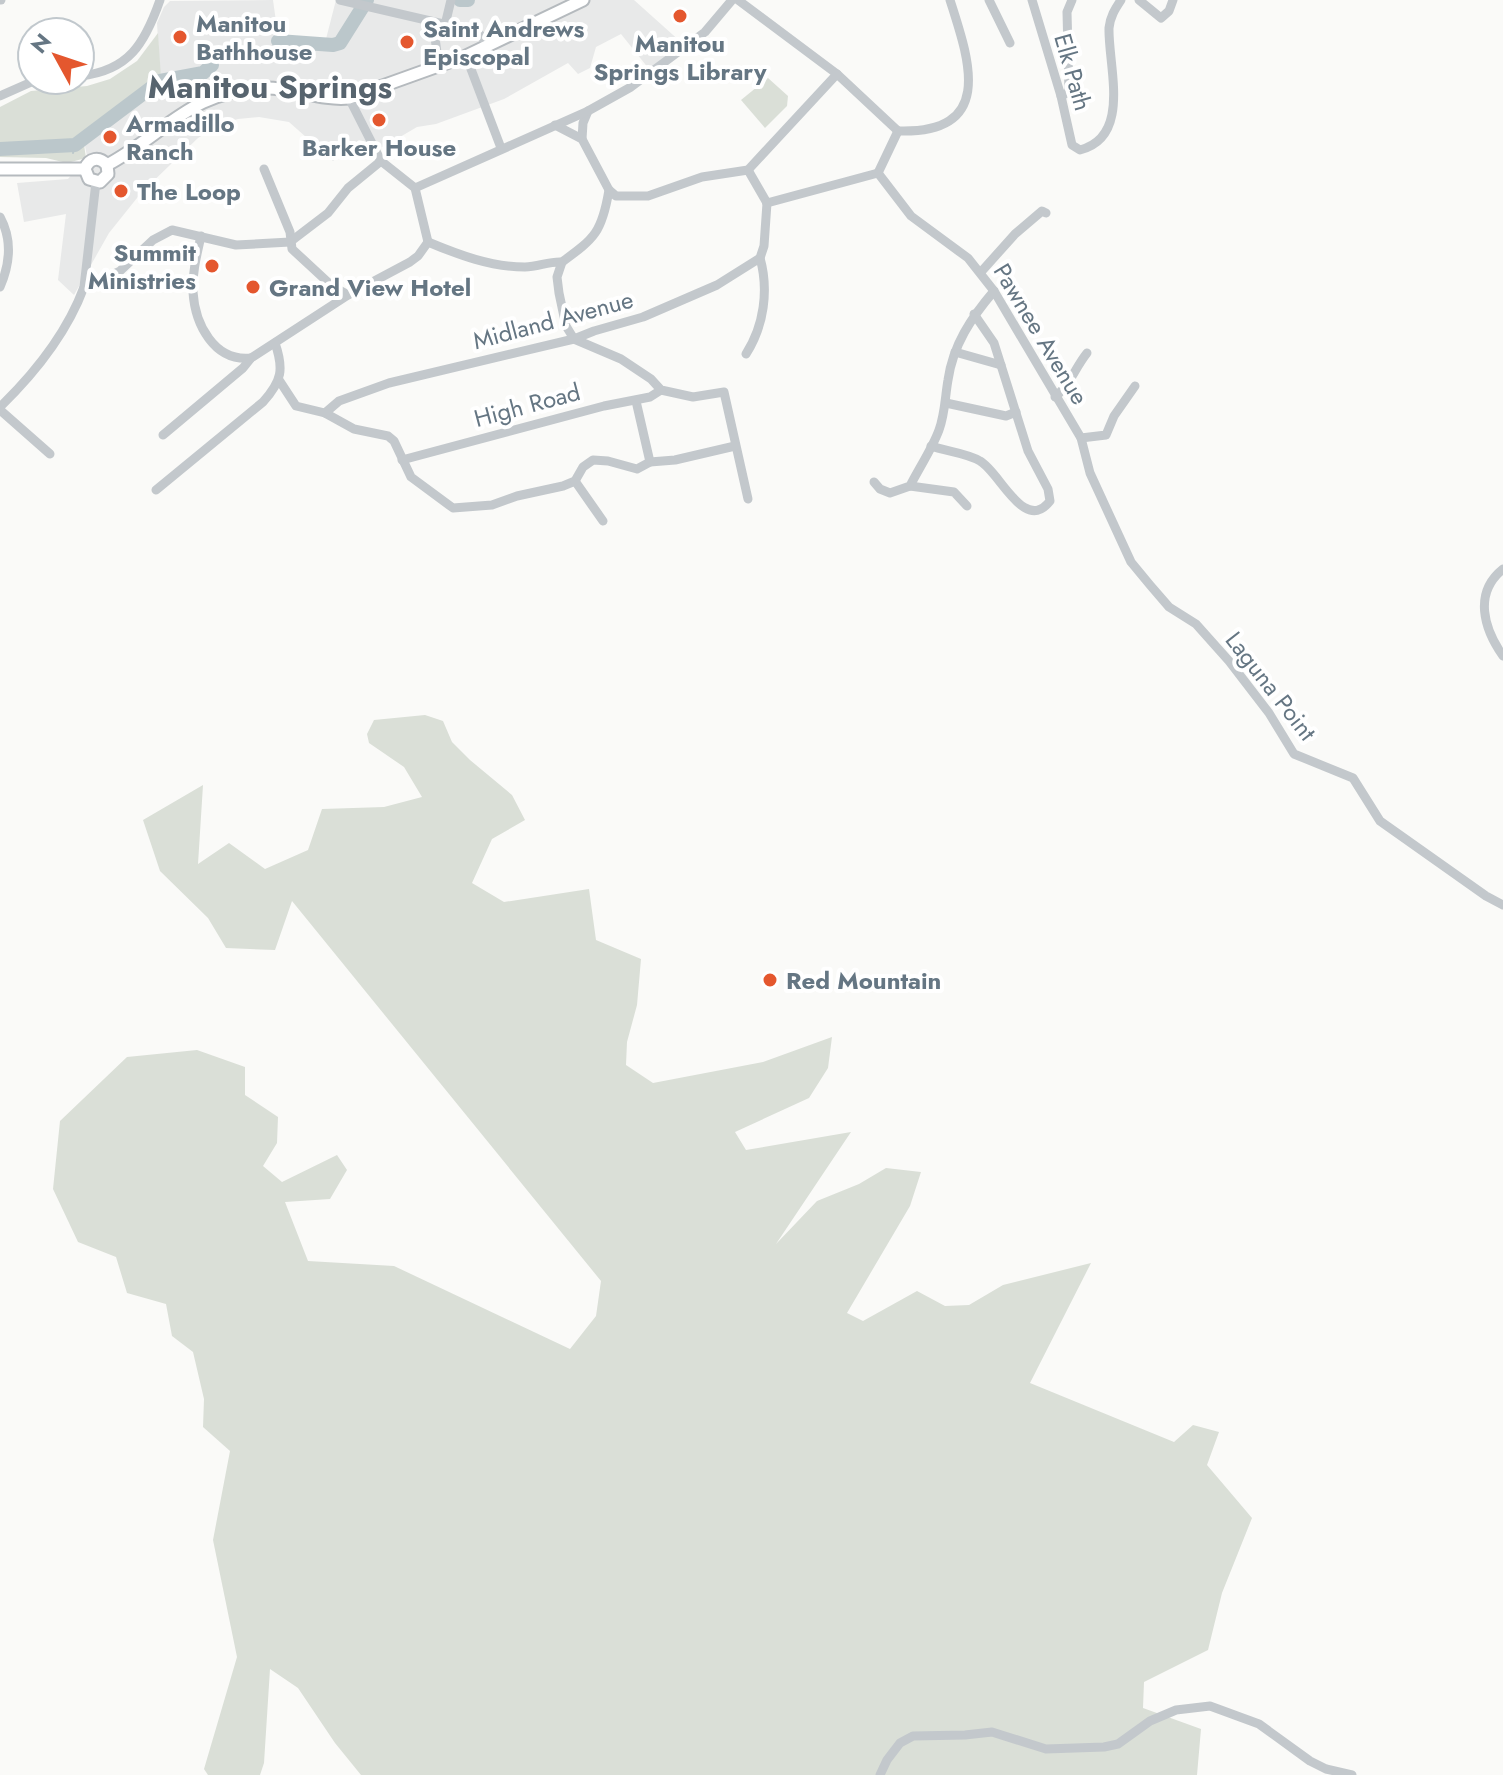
<svg xmlns="http://www.w3.org/2000/svg" width="1503" height="1775" font-family="Jost,sans-serif">
<style>
.built{fill:#e8e9e9}
.green{fill:#dadfd7}
.lines{fill:none;stroke-linecap:round;stroke-linejoin:round}
.stream{stroke:#bbc7cb;stroke-width:2}
.river{stroke:#bbc7cb;stroke-width:14}
.major-casing{stroke:#b5babe;stroke-width:15}
.minor{stroke:#c3c8cc;stroke-width:9}
.major{stroke:#fff;stroke-width:11}
.poi-dot{fill:#e4572e;stroke:#fff;stroke-width:3}
.labels{text-anchor:middle;dominant-baseline:central;stroke-width:8;stroke-linejoin:round;paint-order:stroke}
.poi-label{font-size:24px;font-weight:bold;fill:#657683;stroke:#fff;text-anchor:start}
.street-label{font-size:24px;fill:#657683;stroke:#fff}
.district-label{font-size:32px;font-weight:bold;fill:#57646e;stroke:#fff}
</style>
<rect width="100%" height="100%" fill="#fafaf8"/>
<!-- built -->
<polygon class="built" points="273,0 278,36 326,39 336,0 634,0 682,43 649,69 621,34 596,47 590,68 578,74 568,63 504,99 436,124 417,127 383,147 359,140 333,161 289,122 259,117 238,119 221,124 198,138 141,193 109,233 74,295 58,280 66,214 24,222 17,183 68,179 87,156 84,141 163,78 160,72 157,23 164,7 170,1"/>
<!-- green -->
<g class="green">
<polygon points="158,33 161,77 83,138 86,158 67,163 46,158 0,157 0,107 31,91 87,86 110,79 137,61"/>
<polygon points="768,78 788,96 787,106 765,128 741,100"/>
<polygon points="425,715 443,721 452,742 470,760 512,795 525,820 492,839 472,883 504,902 589,889 596,940 641,959 637,1005 627,1042 626,1065 653,1083 763,1062 832,1037 828,1068 809,1098 735,1132 746,1150 851,1132 776,1244 817,1201 859,1184 886,1168 921,1172 910,1206 847,1313 863,1321 917,1291 945,1306 969,1305 1003,1285 1091,1263 1030,1383 1174,1442 1193,1425 1219,1432 1207,1465 1252,1518 1222,1593 1208,1650 1144,1682 1143,1708 1201,1729 1197,1775 361,1775 335,1743 298,1688 270,1669 264,1763 260,1775 208,1775 204,1769 237,1657 213,1540 230,1451 203,1427 204,1399 193,1352 172,1336 166,1304 127,1293 116,1257 78,1242 53,1189 60,1121 127,1057 197,1050 245,1067 245,1095 278,1117 277,1143 263,1166 282,1182 337,1155 347,1170 330,1199 285,1202 308,1261 394,1266 570,1349 596,1316 601,1281 292,901 275,950 226,948 208,918 160,871 143,820 203,785 198,864 229,843 265,869 308,850 322,809 384,807 422,797 404,767 369,743 367,734 374,720"/>
</g>
<g class="lines">
<!-- stream -->
<polyline class="stream" points="73,153 75,145"/>
<!-- river -->
<g class="river">
<polyline points="460,0 468,0"/>
<polyline points="278,41 333,45 340,43 367,0"/>
<polyline points="0,149 75,145 160,81 203,73 212,65"/>
</g>
<defs>
<g id="major">
<path d="M107 165C165 134 191 90 264 88 292 87 321 101 349 98L466 56 583 0"/>
<polyline points="0,169 85,169"/>
<polyline points="85,169 89,179 100,182 108,174 107,165"/>
<path d="M85 169C89 158 99 156 107 165"/>
</g>
</defs>
<!-- major casing -->
<use href="#major" class="major-casing"/>
<!-- minor -->
<g class="minor">
<polyline points="0,0 1,0"/>
<polyline points="340,0 478,32 489,46"/>
<polyline points="738,0 837,74 898,131"/>
<polyline points="989,0 1010,43"/>
<path d="M1032 0 1061 96 1072 145 1080 150C1132 137 1108 66 1109 28 1110 17 1115 9 1121 0"/>
<polyline points="1139,0 1161,18 1169,11 1173,0"/>
<polyline points="433,23 439,67"/>
<polyline points="445,25 451,0"/>
<polyline points="466,56 501,148"/>
<path d="M80 76C129 71 145 43 160 0"/>
<polyline points="0,96 36,80"/>
<polyline points="1061,96 1069,92 1067,12 1072,0"/>
<polyline points="349,98 381,161 415,188 428,242"/>
<polyline points="555,125 582,139 609,190"/>
<polyline points="898,131 878,173 911,216 968,258 994,291 1081,438 1090,473 1131,562 1150,585 1169,607 1196,624 1229,661 1269,713 1294,754 1353,778 1380,821 1486,896 1503,905"/>
<path d="M898 131C995 134 970 62 950 0"/>
<polyline points="582,139 583,123 588,111"/>
<polyline points="264,169 290,232 292,249 332,286 348,295"/>
<polyline points="748,170 767,203"/>
<polyline points="415,188 588,111 631,87 705,32 732,0"/>
<polyline points="767,203 878,173"/>
<path d="M0 217C12 239 10 264 0 287"/>
<path d="M201 236C197 254 192 273 193 292 195 324 214 362 251 358"/>
<path d="M428 242C459 255 491 267 525 267 538 267 549 261 562 262 595 238 602 232 609 190L616 196H648L702 177 748 170 837 74"/>
<polyline points="562,262 557,277 559,293 566,326 574,339 621,359 651,379 661,390 693,397 724,392 748,499"/>
<polyline points="981,272 1015,234 1042,211 1046,213"/>
<polyline points="84,287 120,271 153,240 172,230 236,245 290,242 328,213 348,188 381,161"/>
<polyline points="955,352 1001,365"/>
<path d="M746 354C764 326 769 290 760 258"/>
<polyline points="279,380 296,406 325,413 354,429 388,436 394,441 411,477 453,508 492,505 517,496 563,486 575,481 583,467 593,460 608,461 637,469 650,462 675,460 735,446"/>
<path d="M1055 397C1070 385 1075 368 1087 353"/>
<polyline points="636,401 650,462"/>
<polyline points="946,403 1006,416 1016,412"/>
<path d="M0 407C35 373 67 333 84 287L96 182"/>
<polyline points="0,410 50,454"/>
<polyline points="325,413 339,401 389,383 574,339 594,331 643,317 717,285 760,258 764,246 767,203"/>
<polyline points="163,435 243,368 251,358 348,295 410,262 418,256 428,242"/>
<polyline points="1081,438 1106,435 1114,416 1135,386"/>
<path d="M931 446C945 451 967 453 980 461 1000 472 1024 534 1050 501L1048 489 1028 451 994 343 974 314"/>
<polyline points="402,460 604,406 650,397 661,390"/>
<polyline points="575,481 603,521"/>
<path d="M874 482 880 489 890 493 910 486C919 468 932 449 939 430 945 414 945 397 948 380 953 345 971 318 994 291"/>
<polyline points="910,486 954,492 967,506"/>
<path d="M156 490 263 402C282 381 284 369 275 343"/>
<path d="M1503 569C1473 593 1484 629 1503 656"/>
<polyline points="880,1775 887,1760 900,1743 913,1736 965,1735 992,1732 1046,1749 1104,1747 1118,1744 1150,1721 1176,1710 1210,1706 1259,1724 1310,1761 1326,1769 1352,1775"/>
</g>
<!-- major -->
<use href="#major" class="major"/>
</g>
<!-- markers -->
<g class="poi-dot">
<circle cx="680" cy="16" r="8"/>
<circle cx="180" cy="37" r="8"/>
<circle cx="407" cy="42" r="8"/>
<circle cx="379" cy="120" r="8"/>
<circle cx="110" cy="137" r="8"/>
<circle cx="121" cy="191" r="8"/>
<circle cx="212" cy="266" r="8"/>
<circle cx="253" cy="287" r="8"/>
<circle cx="770" cy="980" r="8"/>
</g>
<g class="labels">
<!-- poi labels -->
<g class="poi-label">
<text x="196" y="23">Manitou<tspan x="196" dy="28">Bathhouse</tspan></text>
<text x="423" y="28">Saint Andrews<tspan x="423" dy="28">Episcopal</tspan></text>
<text x="680" y="43" text-anchor="middle">Manitou<tspan x="680" dy="28">Springs Library</tspan></text>
<text x="126" y="123">Armadillo<tspan x="126" dy="28">Ranch</tspan></text>
<text x="379" y="147" text-anchor="middle">Barker House</text>
<text x="137" y="191">The Loop</text>
<text x="196" y="252" text-anchor="end">Summit<tspan x="196" dy="28">Ministries</tspan></text>
<text x="269" y="287">Grand View Hotel</text>
<text x="786" y="980">Red Mountain</text>
</g>
<!-- street labels -->
<g class="street-label">
<text transform="translate(1073 72) rotate(74)">Elk Path</text>
<text transform="translate(553 320) rotate(-15)">Midland Avenue</text>
<text transform="translate(1041 334) rotate(59)">Pawnee Avenue</text>
<text transform="translate(527 405) rotate(-15)">High Road</text>
<text transform="translate(1271 686) rotate(52)">Laguna Point</text>
</g>
<!-- district labels -->
<g class="district-label">
<text x="270" y="87">Manitou Springs</text>
</g>
</g>
<!-- north arrow -->
<g transform="translate(56 56) rotate(310)"><circle r="38" fill="#ffffff" stroke="#c1c8cd" stroke-width="2"/>
<path d="M0-6L14 30L0 20L-14 30Z" fill="#e4572e"/>
<text y="-12" font-size="22" font-weight="bold" text-anchor="middle" fill="#657683">N</text>
</g>
</svg>
